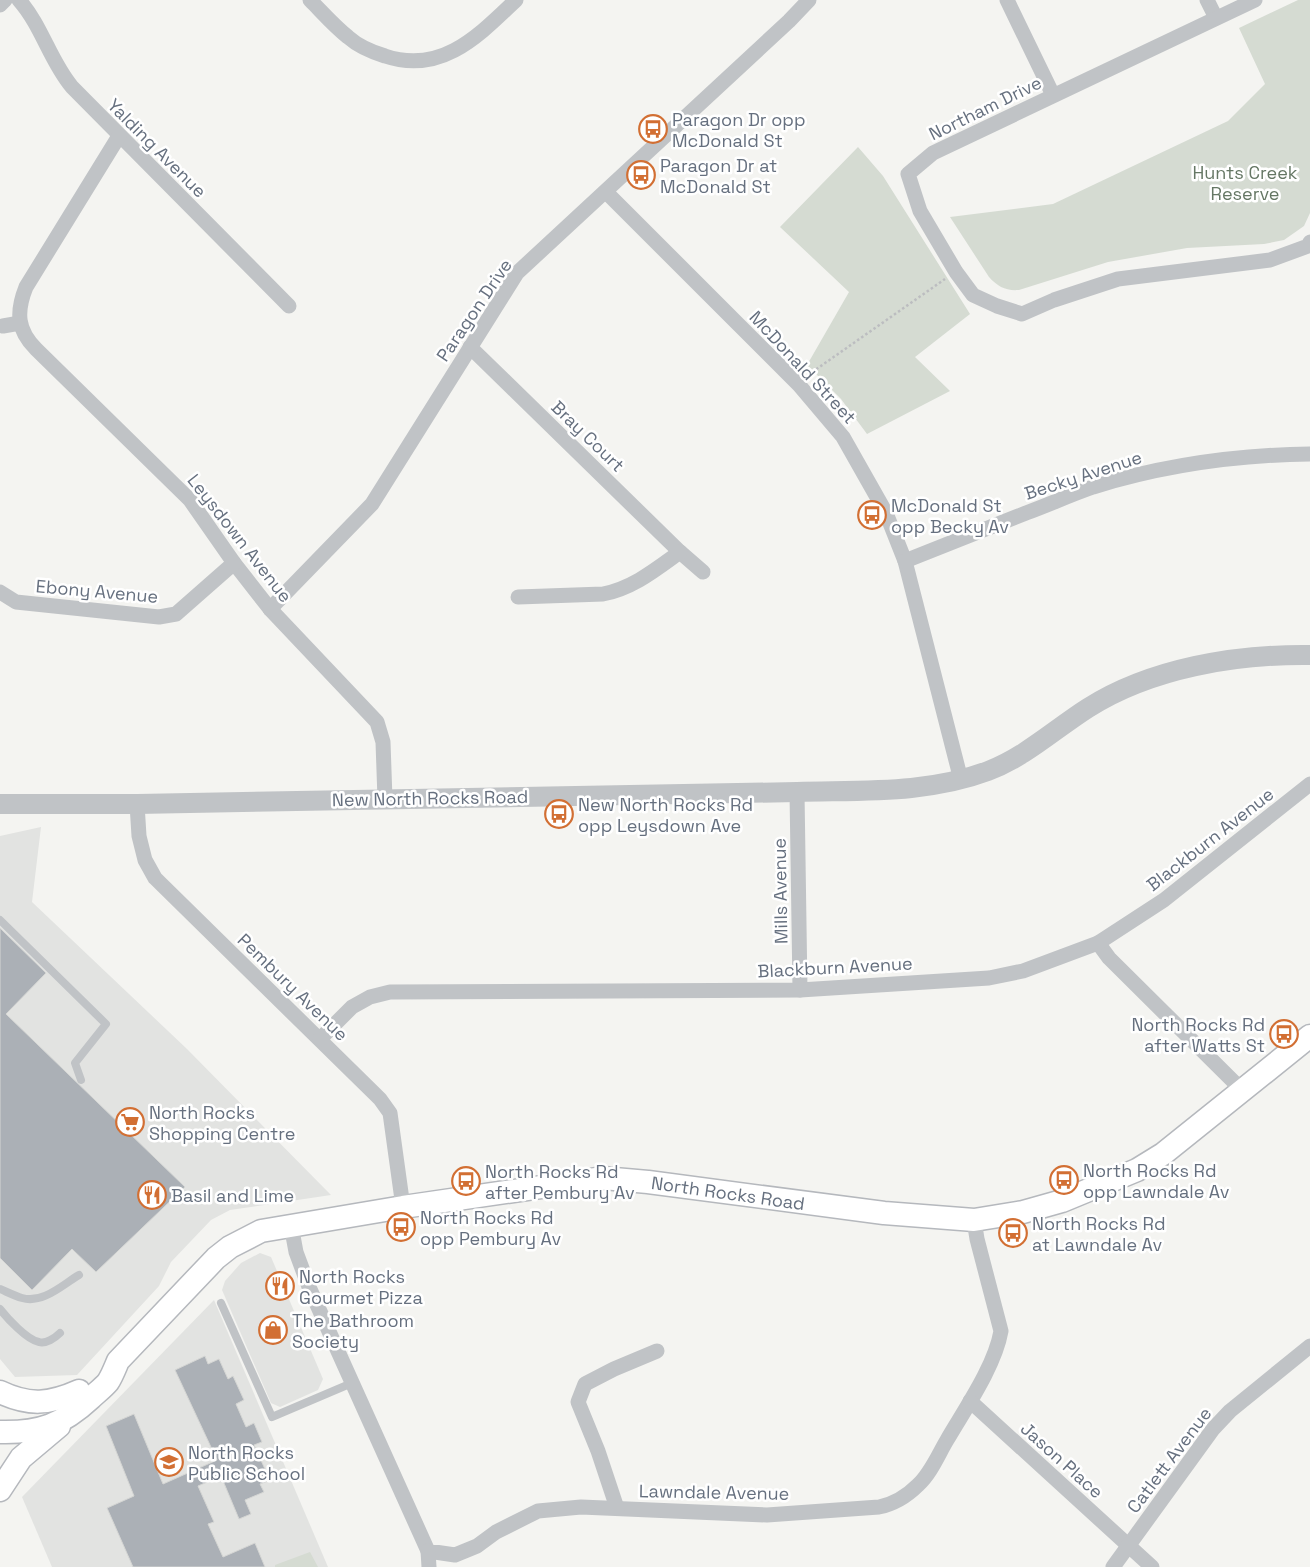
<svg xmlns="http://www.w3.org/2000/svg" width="1310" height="1567" font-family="'Space Grotesk',sans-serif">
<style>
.built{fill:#e2e3e1}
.green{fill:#d5dbd2}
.building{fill:#abb0b6;stroke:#d5d6d4}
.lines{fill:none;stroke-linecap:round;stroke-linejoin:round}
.secondary-casing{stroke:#b5b8bd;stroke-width:25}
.path{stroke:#bcbdc0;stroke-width:2.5;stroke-dasharray:2.5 2.5;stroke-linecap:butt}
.service{stroke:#c0c3c6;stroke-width:8}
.minor{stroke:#c0c3c6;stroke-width:15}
.tertiary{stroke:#c0c3c6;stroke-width:20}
.secondary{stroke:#fff;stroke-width:22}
.labels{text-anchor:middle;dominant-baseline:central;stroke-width:5;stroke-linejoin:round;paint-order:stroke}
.street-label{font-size:18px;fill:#66707f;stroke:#fff}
.poi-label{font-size:18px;fill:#66707f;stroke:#fff;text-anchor:start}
.park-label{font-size:18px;fill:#657764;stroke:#fff}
</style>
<rect width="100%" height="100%" fill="#f4f4f1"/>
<!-- built -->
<g class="built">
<polygon points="41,827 32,902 187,1049 331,1195 230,1210 211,1220 171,1262 159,1286 77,1375 15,1377 0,1359 0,836"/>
<polygon points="260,1253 271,1257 323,1379 318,1390 280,1407 271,1403 222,1290 225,1281 241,1263"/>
<polygon points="214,1300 328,1567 52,1567 22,1497"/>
</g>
<!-- green -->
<g class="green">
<path d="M1298 0H1310V213L1304 226 1284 240 1264 244 1187 248 1108 262 1019 290C1006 291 998 287 989 277L950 217 1053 204 1228 121 1265 84 1239 28Z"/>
<polygon points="858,147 883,176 970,314 915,357 950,391 867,434 841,399 807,365 849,292 780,227"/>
<polygon points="310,1552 318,1567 275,1567 275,1565"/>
</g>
<!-- building -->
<g class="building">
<polygon points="0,928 46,973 6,1014 185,1187 96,1272 72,1249 32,1290 0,1258"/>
<polygon points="205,1356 208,1364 219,1359 228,1379 233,1376 244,1400 236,1404 246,1427 254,1423 262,1442 254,1445 270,1480 260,1484 264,1492 245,1500 251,1514 239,1519 221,1476 198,1486 214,1522 208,1524 223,1557 255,1543 265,1567 133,1567 107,1508 134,1496 106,1426 134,1414 163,1484 217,1460 175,1370"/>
</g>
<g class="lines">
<defs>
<g id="secondary">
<path d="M0 1392C29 1406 50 1404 79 1391"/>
<path d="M0 1432C40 1433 62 1425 91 1398 96 1393 103 1388 108 1382 112 1376 115 1368 118 1361L216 1258 230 1247 261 1231 403 1207 603 1178 648 1182 884 1213 974 1220 1023 1212 1062 1201 1137 1170 1163 1154 1310 1036"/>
<polyline points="0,1490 21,1458 59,1426"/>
</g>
</defs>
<!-- secondary casing -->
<use href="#secondary" class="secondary-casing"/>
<!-- path -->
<polyline class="path" points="808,375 945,279"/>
<!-- service -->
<g class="service">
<polyline points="0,920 106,1024 75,1063 81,1080"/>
<path d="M0 1289C7 1292 15 1296 22 1298 43 1304 62 1285 79 1275"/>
<polyline points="221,1303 272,1417 352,1383"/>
<path d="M0 1309C7 1318 27 1340 39 1342 46 1344 55 1338 60 1333"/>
</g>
<!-- minor -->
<g class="minor">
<path d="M19 0C42 26 50 61 72 87L289 306"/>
<path d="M310 0C322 12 334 26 348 37 358 46 372 52 385 56 442 75 479 35 516 0"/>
<polyline points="1007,0 1053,95"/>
<polyline points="1207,0 1216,18"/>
<polyline points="1255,0 933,153 908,174 920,211 956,272 973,295 997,306 1022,314 1054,300 1118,279 1270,260 1308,246 1310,242"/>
<polyline points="0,5 5,0"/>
<path d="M119 136 26 287C16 312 17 330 36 349L190 500 234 563 270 609 377 722 383 742 385 799"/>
<polyline points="606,192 799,385 843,437 886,513 905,561 961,780"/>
<polyline points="3,326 20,323"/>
<polyline points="470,347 680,552 703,572"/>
<path d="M905 561C945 545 985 529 1026 513 1048 505 1070 495 1093 487 1164 465 1236 455 1310 454"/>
<polyline points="0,592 16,602 159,617 176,614 234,563"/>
<path d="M518 597 603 594C633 588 655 570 680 552"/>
<polyline points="270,609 372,504 517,273 789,21 809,0"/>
<polyline points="797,792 800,990"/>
<polyline points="137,804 139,836 145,860 155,878 380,1099 390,1113 403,1207"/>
<polyline points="1098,943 1109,958 1242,1090"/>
<polyline points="320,1039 352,1007 370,997 390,992 800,990 989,978 1023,971 1098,943 1164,900 1310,784"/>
<path d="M291 1225 296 1252 309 1287 428 1551 455 1555 477 1546 496 1532 538 1511 581 1507 767 1515 879 1507C894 1504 907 1496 918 1485 931 1473 938 1455 947 1440 965 1409 995 1366 1001 1331L977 1239 974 1220"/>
<polyline points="970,1401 1152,1567"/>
<polyline points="617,1508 598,1451 578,1402 585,1384 614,1369 657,1351"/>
<polyline points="428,1551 429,1567"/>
<polyline points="1113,1567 1213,1429 1230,1411 1310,1346"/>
</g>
<!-- tertiary -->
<path class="tertiary" d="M0 804H137L797 792C862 790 927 794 988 771 1025 757 1055 729 1088 708 1151 668 1236 654 1310 655"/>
<!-- secondary -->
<use href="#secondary" class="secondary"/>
</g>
<!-- icons -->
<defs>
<symbol id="bus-ring" viewBox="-11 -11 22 22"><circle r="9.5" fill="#fff" stroke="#d26f33" stroke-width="1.5"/><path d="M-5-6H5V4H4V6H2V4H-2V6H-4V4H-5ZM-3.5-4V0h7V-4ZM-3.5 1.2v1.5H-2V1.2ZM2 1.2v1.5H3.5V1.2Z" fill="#d26f33"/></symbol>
<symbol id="supermarket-ring" viewBox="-11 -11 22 22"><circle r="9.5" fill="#fff" stroke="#d26f33" stroke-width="1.5"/><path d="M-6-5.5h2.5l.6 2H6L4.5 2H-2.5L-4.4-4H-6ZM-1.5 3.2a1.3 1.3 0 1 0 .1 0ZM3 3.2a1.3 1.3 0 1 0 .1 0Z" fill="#d26f33"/></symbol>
<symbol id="restaurant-ring" viewBox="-11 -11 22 22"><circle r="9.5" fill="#fff" stroke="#d26f33" stroke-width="1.5"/><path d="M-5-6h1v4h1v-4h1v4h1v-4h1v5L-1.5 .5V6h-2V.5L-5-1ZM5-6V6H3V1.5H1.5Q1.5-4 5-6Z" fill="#d26f33"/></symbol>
<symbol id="shop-ring" viewBox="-11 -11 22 22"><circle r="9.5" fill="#fff" stroke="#d26f33" stroke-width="1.5"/><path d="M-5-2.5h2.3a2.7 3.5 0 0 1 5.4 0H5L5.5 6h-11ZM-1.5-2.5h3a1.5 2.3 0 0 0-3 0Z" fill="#d26f33"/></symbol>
<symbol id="school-ring" viewBox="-11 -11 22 22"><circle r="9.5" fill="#fff" stroke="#d26f33" stroke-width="1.5"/><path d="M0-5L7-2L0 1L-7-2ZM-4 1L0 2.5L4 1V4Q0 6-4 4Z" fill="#d26f33"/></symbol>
</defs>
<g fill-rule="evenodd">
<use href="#bus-ring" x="637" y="113" width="32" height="32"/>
<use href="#bus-ring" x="625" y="159" width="32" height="32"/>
<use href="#bus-ring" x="856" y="499" width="32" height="32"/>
<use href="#bus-ring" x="543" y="798" width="32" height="32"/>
<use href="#bus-ring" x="1268" y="1018" width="32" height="32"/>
<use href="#supermarket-ring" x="114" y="1106" width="32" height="32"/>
<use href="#bus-ring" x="1048" y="1164" width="32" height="32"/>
<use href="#bus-ring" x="450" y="1165" width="32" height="32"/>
<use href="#restaurant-ring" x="136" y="1179" width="32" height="32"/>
<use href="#bus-ring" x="385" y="1211" width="32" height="32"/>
<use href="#bus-ring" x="997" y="1217" width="32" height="32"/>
<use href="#restaurant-ring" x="264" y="1270" width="32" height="32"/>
<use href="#shop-ring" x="257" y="1314" width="32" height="32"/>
<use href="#school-ring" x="153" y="1446" width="32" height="32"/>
</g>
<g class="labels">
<!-- street labels -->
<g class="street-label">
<text transform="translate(985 108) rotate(-26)">Northam Drive</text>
<text transform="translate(157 148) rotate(45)">Yalding Avenue</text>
<text transform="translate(474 310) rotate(-56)">Paragon Drive</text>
<text transform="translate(803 367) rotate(47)">McDonald Street</text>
<text transform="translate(588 436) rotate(44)">Bray Court</text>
<text transform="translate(1083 475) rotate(-18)">Becky Avenue</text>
<text transform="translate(240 538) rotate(52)">Leysdown Avenue</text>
<text transform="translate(97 591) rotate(5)">Ebony Avenue</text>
<text transform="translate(430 798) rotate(-1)">New North Rocks Road</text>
<text transform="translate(1210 839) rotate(-38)">Blackburn Avenue</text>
<text transform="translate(780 891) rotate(-91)">Mills Avenue</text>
<text transform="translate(835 967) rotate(-3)">Blackburn Avenue</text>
<text transform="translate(293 987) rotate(44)">Pembury Avenue</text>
<text transform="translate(728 1193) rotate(8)">North Rocks Road</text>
<text transform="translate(1062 1460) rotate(42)">Jason Place</text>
<text transform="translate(1169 1460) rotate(-53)">Catlett Avenue</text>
<text transform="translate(714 1492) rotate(1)">Lawndale Avenue</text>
</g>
<!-- poi labels -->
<g class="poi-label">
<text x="672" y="119">Paragon Dr opp<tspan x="672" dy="21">McDonald St</tspan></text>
<text x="660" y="165">Paragon Dr at<tspan x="660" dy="21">McDonald St</tspan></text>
<text x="891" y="505">McDonald St<tspan x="891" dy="21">opp Becky Av</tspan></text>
<text x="578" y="804">New North Rocks Rd<tspan x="578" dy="21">opp Leysdown Ave</tspan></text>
<text x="1265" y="1024" text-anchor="end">North Rocks Rd<tspan x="1265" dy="21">after Watts St</tspan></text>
<text x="149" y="1112">North Rocks<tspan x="149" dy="21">Shopping Centre</tspan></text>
<text x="1083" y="1170">North Rocks Rd<tspan x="1083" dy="21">opp Lawndale Av</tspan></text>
<text x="485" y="1171">North Rocks Rd<tspan x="485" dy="21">after Pembury Av</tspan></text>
<text x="171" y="1195">Basil and Lime</text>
<text x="420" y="1217">North Rocks Rd<tspan x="420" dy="21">opp Pembury Av</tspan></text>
<text x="1032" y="1223">North Rocks Rd<tspan x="1032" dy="21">at Lawndale Av</tspan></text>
<text x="299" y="1276">North Rocks<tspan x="299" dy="21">Gourmet Pizza</tspan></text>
<text x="292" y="1320">The Bathroom<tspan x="292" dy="21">Society</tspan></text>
<text x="188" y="1452">North Rocks<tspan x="188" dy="21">Public School</tspan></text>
</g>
<!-- park labels -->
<g class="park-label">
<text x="1245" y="172">Hunts Creek<tspan x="1245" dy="21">Reserve</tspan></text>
</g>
</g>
</svg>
